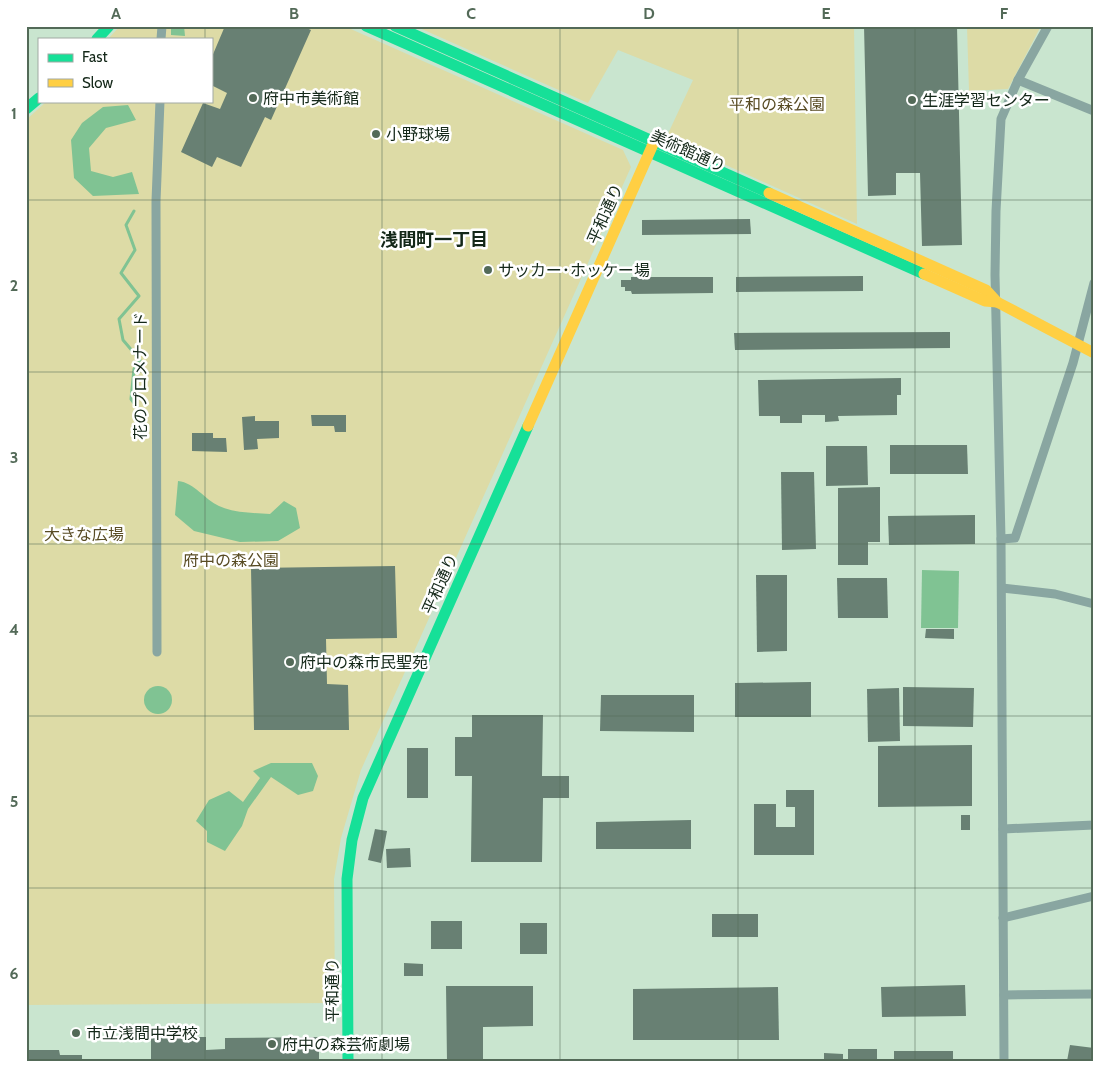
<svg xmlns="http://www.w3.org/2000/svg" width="1120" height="1087" font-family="Cabin,'Noto Sans JP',sans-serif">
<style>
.green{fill:#dddba6}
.water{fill:#80c393}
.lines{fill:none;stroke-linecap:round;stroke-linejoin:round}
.stream{stroke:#80c393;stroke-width:3}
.building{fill:#688073}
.street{stroke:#89a6a1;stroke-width:9}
.fast{stroke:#16e098;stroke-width:11}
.slow{stroke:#ffcf43;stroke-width:11}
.grid{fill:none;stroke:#536a58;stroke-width:1;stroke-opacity:0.55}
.poi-dot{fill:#536a58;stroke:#fff;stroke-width:2}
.labels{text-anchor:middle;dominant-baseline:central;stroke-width:5;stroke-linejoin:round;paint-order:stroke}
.poi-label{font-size:16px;fill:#132718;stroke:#fff;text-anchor:start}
.park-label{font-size:16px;fill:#584b23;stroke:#fff}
.street-label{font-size:16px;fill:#132718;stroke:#fff}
.neighbourhood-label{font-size:18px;font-weight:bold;fill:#132718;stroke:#fff}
.neatline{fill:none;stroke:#536a58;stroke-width:2}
.grid-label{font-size:16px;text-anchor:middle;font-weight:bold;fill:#536a58}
</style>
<rect width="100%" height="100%" fill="#c9e5cf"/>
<!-- green -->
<g class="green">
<polygon points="120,26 344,26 623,150 631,167 361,770 341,838 334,879 335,1003 26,1005 26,120 47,101 211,101 211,39 108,39"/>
<polygon points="415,26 854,26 857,224 666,138 693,80 618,50 588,103"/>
<polygon points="967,26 1041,26 1008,89 969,91"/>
</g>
<!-- water -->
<g class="water">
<polygon points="171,26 184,26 185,36 171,35"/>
<polygon points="128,105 136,120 106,128 89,148 91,171 113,177 132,172 139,194 93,196 74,178 71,140 82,123 103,107"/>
<path d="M178 481C195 483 204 499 219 506 234 513 254 513 270 514L284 501 296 508 300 528 278 541 240 542 194 531 175 515Z"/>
<polygon points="922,570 959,571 958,628 921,628"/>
<circle cx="158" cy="700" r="14"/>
<polygon points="271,763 312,763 318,776 313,791 298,795 271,777 248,809 242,826 225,851 207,842 207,831 196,821 209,800 229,791 243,802 260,778 253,771"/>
</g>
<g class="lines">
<!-- stream -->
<polyline class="stream" points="134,211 126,225 135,250 121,273 139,296 119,319 123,340 140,360 134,369 131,399 142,414"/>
</g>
<!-- building -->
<g class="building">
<polygon points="225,26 302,26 311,30 271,120 265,117 241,167 217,157 212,167 181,152 203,103 220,109 227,93 211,85 211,59"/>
<polygon points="864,26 957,26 962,245 922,246 920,173 896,173 896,195 868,196"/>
<polygon points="750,219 751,234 642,235 642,220"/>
<polygon points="863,276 863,291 736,292 736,277"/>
<polygon points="631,277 713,277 713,293 632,294 631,291 625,291 625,287 621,287 621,280 631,280"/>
<polygon points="950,332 950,348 735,350 734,333"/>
<polygon points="901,378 901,395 897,395 897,415 838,416 839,421 825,422 825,415 802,415 802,423 780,423 780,416 759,416 758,380"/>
<polygon points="311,415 346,415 346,432 335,432 334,426 312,426"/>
<polygon points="255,416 255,421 279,421 279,438 257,439 258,449 244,450 242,417"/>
<polygon points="192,433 213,433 213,438 226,438 227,452 192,451"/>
<polygon points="890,445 967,445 968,474 890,474"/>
<polygon points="826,446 867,446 868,485 826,486"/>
<polygon points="781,472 814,472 816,549 782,550"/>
<polygon points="880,487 880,542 868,542 868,565 838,565 838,488"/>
<polygon points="975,515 975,544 889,545 888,516"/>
<polygon points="395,566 397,638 326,639 327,684 348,685 349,730 254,730 251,568"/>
<polygon points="756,575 787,575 787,651 757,652"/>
<polygon points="837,578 887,578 888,618 838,618"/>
<polygon points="926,629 954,629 954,639 925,638"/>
<polygon points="811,682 811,717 735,717 735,683"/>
<polygon points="903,687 974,688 973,727 903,726"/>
<polygon points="899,688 900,741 868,742 867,689"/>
<polygon points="601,695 694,695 694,732 600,731"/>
<polygon points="472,715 543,715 542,776 569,776 569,798 543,798 542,862 471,862 472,776 455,776 455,737 472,737"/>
<polygon points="972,745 972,806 878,807 878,746"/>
<rect x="407" y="748" width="21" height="50"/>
<polygon points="786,790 814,790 814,855 754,855 754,804 776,804 776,827 795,827 795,807 786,807"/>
<rect x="961" y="815" width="9" height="15"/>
<polygon points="691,820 691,849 596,849 596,822"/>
<polygon points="375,829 387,831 381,863 368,860"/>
<polygon points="410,848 411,867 387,868 386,849"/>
<rect x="712" y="914" width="46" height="23"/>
<rect x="431" y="921" width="31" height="28"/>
<rect x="520" y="923" width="27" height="31"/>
<polygon points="404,963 423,964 423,976 404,976"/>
<polygon points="965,985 966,1016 882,1017 881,987"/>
<polygon points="446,986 533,986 533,1026 483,1027 483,1061 447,1061"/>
<polygon points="778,987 779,1040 633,1040 633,989"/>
<polygon points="151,1037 206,1037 206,1050 225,1049 225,1038 319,1037 319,1061 151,1061"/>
<polygon points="1070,1045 1094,1048 1094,1061 1067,1061"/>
<rect x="848" y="1049" width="29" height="12"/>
<polygon points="26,1050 59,1050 60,1055 82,1055 82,1061 26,1061"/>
<rect x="894" y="1051" width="59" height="10"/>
<polygon points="824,1053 843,1054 843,1061 824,1061"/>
</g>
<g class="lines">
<!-- street -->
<g class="street">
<polyline points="161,39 162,26"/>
<polyline points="1018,80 1094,111"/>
<polyline points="1001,539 1015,538 1073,363 1094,283"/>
<polyline points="1002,588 1055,594 1094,604"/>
<polyline points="157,652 156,201 160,101"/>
<polyline points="1003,829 1094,825"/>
<polyline points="1003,918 1094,896"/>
<polyline points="1004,995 1094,994"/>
<polyline points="1004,1061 1001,539 995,275 996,211 1001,119 1018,80 1048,26"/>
</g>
<!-- fast -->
<g class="fast">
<polyline points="366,26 924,274"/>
<polyline points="395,26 769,193"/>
<polyline points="97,39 109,26"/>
<polyline points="26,109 39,98"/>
<polyline points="348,1061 347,879 352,840 363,798 528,426"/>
</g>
<!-- slow -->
<g class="slow">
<polyline points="769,193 986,290 997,302 1094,353"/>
<polyline points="924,274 985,301 997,302"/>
<polyline points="528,426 654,142"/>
</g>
</g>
<!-- grid -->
<path class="grid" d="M205 26V39M382 26V1061M560 26V1061M738 26V1061M915 26V1061M205 101V1061M26 200H1094M26 372H1094M26 544H1094M26 716H1094M26 888H1094"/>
<!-- markers -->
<g class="poi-dot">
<circle cx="253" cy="98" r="5"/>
<circle cx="912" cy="100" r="5"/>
<circle cx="376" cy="134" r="5"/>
<circle cx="488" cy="270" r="5"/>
<circle cx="290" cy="662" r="5"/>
<circle cx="76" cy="1033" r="5"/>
<circle cx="272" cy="1044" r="5"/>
</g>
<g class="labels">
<!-- poi labels -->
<g class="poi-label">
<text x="263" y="98">府中市美術館</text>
<text x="922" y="100">生涯学習センター</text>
<text x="386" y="134">小野球場</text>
<text x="498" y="270">サッカー･ホッケー場</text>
<text x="300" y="662">府中の森市民聖苑</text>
<text x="86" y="1033">市立浅間中学校</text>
<text x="282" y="1044">府中の森芸術劇場</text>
</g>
<!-- park labels -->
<g class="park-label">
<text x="777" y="104">平和の森公園</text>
<text x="84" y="534">大きな広場</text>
<text x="231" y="560">府中の森公園</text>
</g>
<!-- street labels -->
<g class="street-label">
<text transform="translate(688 151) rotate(24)">美術館通り</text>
<text transform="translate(605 214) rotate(-66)">平和通り</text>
<text transform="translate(140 376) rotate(-90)">花のプロメナード</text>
<text transform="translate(440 584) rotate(-66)">平和通り</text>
<text transform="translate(332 990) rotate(-90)">平和通り</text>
</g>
<!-- neighbourhood labels -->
<g class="neighbourhood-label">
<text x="434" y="240">浅間町一丁目</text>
</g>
</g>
<!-- border -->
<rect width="1120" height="1087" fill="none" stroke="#ffffff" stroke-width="55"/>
<!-- legend -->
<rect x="38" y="38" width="175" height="65" fill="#ffffff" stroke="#a1a9a3"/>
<rect x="48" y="54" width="25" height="8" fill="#16e098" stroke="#a1a9a3"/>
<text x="82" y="62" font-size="15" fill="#132718">Fast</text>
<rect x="48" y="79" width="25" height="8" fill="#ffcf43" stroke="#a1a9a3"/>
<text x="82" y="88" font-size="15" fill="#132718">Slow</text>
<rect x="28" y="28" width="1064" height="1032" class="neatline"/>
<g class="grid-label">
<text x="116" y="19">A</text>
<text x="294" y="19">B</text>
<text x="471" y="19">C</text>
<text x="649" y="19">D</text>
<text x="826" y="19">E</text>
<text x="1004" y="19">F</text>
<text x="14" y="119">1</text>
<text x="14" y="291">2</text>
<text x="14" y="463">3</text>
<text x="14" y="635">4</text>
<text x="14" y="807">5</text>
<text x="14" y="979">6</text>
</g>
</svg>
